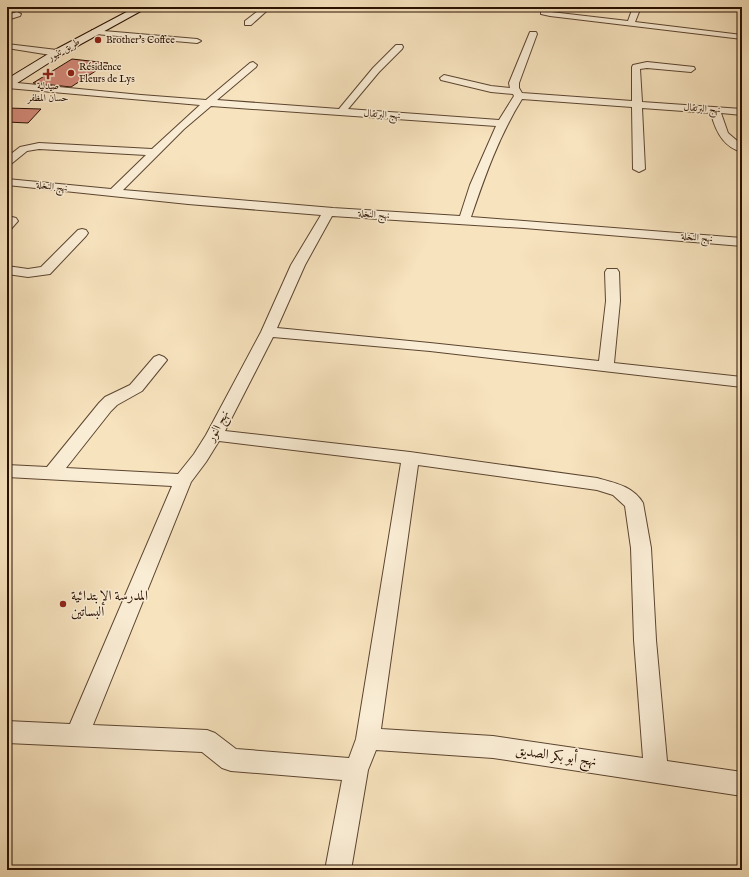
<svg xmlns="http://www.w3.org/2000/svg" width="749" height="877" font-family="'IM FELL English',Amiri,serif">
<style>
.building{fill:#d48a7a;stroke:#291001}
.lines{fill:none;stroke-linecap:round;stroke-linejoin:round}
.street-casing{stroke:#5c4530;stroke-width:2}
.secondary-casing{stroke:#291001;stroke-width:2}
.street{fill:#faedd5;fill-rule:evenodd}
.secondary{fill:#faedd5;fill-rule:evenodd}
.poi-dot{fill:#8f2418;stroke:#faedd5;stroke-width:1.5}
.labels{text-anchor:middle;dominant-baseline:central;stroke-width:3;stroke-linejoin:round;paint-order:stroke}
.far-poi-label{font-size:10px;fill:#291001;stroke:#faedd5;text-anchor:start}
.far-street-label{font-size:10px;fill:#291001;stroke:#faedd5}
.street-label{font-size:12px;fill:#291001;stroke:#faedd5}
.near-poi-label{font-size:14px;fill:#291001;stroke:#faedd5;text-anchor:start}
.near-street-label{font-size:14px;fill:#291001;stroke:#faedd5}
</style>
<rect width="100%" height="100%" fill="#f7e3be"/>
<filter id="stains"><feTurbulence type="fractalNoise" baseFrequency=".005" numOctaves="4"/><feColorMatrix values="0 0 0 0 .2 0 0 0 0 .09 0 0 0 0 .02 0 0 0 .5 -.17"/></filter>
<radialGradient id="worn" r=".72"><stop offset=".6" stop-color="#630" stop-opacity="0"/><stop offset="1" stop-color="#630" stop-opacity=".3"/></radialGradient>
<!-- building -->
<g class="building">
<polygon points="72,59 108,63 71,87 33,83"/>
<polygon points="7,108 41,109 28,123 7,122"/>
</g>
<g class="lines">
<defs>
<g id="street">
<polygon points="263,7 271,7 251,25 245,25 245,21"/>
<polygon points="541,7 547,7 548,11 551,12 628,21 633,7 641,7 635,22 742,35 742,39 550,16 541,14"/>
<polygon points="17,12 21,14 20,16 7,20 7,15"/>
<polygon points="92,30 197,39 201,41 197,43 95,34 92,34"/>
<path d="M530 32H536L537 34 519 83V88L522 93 632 101V67L633 65 647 62 694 67 695 69 691 72 647 68 640 69 642 102 742 109V115L721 113 728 133 742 145V152C723 147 715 130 711 113L642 108 645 169 639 172 633 169 632 107 522 99C499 136 485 176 471 217L742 238V246L524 228 332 216 305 265 277 328 430 343 599 361 606 301 605 272 607 269H617L619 272 620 301 614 363 742 377V387L430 351 273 337 225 431 410 452 597 478C615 483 633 486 643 503L651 548 656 640 667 761 742 772V796L493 758 376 750 368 770 351 870H325L342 780 231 771 222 768 202 752 7 743V721L70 724 172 486 7 477V465L47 467 99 403 105 397 130 385 154 357 159 355 164 357 167 360 142 391 117 405 111 411 66 468 178 474 194 454 206 435 261 332 291 265 321 215 188 204 7 185V179L111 189 146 155 39 149 27 151 11 164 7 165V157L20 147 39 143 152 149 200 105 7 88V82L141 95 206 100 250 63 253 62 257 65 256 67 217 100 339 109 373 68 396 45H402L403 47 402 49 379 72 348 109 499 120 514 96 513 94 491 92 441 80 440 78 444 75 491 86 510 88 509 83ZM211 106 496 126 470 185 460 216 333 208 123 190 184 129ZM219 441 401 463 356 739 349 758 236 749 215 733 207 730 93 725 191 482 206 462ZM418 465 597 490 613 495 625 506 631 548 634 640 643 758 493 736 381 729Z"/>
<polygon points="7,44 57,50 61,53 57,56 7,48"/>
<polygon points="12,217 16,218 18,221 11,229 7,230 7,219"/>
<polygon points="82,229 86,230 88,233 86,236 50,274 28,277 7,274 7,266 28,269 41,267 78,230"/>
</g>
<polygon id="secondary" points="136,7 148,7 61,55 11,87 7,88 7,79 53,51"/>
</defs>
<!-- street casing -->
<use href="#street" class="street-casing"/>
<!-- secondary casing -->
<use href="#secondary" class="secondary-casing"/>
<!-- street -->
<use href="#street" class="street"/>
<!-- secondary -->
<use href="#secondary" class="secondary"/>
</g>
<!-- markers -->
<g class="poi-dot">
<circle cx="98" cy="40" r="4"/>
<circle cx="71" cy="73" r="4"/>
<path d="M46 68h4v4h4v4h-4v4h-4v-4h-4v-4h4z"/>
<circle cx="63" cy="604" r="4"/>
</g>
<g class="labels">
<!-- far-poi labels -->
<g class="far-poi-label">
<text x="106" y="40">Brother's Coffee</text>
<text x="79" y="67">Résidence<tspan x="79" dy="12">Fleurs de Lys</tspan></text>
<text x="48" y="86" text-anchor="middle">صيدلية<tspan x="48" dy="12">حسان المظفر</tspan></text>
</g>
<!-- far-street labels -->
<g class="far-street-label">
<text transform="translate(64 50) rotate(-30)">طريق تنيور</text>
<text transform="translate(702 109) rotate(4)">نهج البرتقال</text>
<text transform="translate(382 115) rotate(4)">نهج البرتقال</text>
<text transform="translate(52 187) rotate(6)">نهج النخلة</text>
<text transform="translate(374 215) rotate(4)">نهج النخلة</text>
<text transform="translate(697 238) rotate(5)">نهج النخلة</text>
</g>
<!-- street labels -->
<g class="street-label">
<text transform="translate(218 426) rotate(-62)">نهج النور</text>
</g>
<!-- near-poi labels -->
<g class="near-poi-label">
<text x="71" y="596">المدرسة الإبتدائية<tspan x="71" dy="16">البساتين</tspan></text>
</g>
<!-- near-street labels -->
<g class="near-street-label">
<text transform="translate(556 756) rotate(8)">نهج أبو بكر الصديق</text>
</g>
</g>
<!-- margin -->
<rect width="749" height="877" fill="none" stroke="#f7e3be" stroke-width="24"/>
<rect x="8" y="8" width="733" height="861" fill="none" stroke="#291001" stroke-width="2"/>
<rect x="12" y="12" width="725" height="853" fill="none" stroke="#291001"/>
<rect width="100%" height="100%" filter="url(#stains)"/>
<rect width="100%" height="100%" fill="url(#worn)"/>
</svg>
